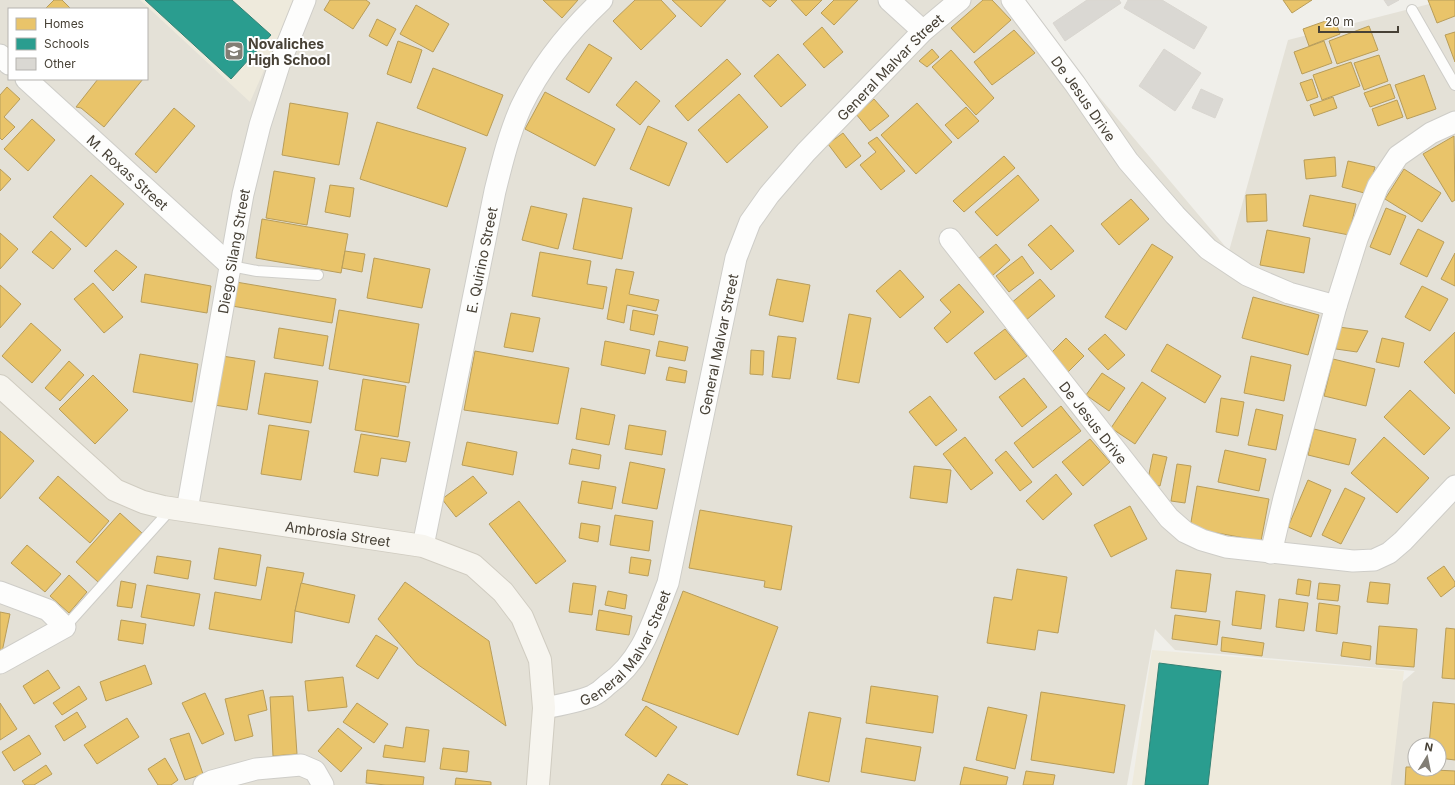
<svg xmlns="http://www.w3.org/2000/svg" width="1455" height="785" font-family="Inter,sans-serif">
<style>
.residential{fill:#e4e1d7;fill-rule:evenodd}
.education{fill:#eeeadc}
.homes{fill:#e9c46a;stroke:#b89d5a}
.schools{fill:#2a9d8f;stroke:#338174}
.building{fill:#dad8d3;stroke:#d9d6d0}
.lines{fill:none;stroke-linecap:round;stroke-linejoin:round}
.lane-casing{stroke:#cecdc8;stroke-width:12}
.street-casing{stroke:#cecdc8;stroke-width:23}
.secondary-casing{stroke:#d0ccc1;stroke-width:24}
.lane{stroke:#fdfdfc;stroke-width:10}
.street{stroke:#fdfdfc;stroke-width:21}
.secondary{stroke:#f7f5ef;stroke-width:22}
.labels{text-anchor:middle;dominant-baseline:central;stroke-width:4;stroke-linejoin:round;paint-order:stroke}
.poi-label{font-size:14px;font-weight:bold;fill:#474136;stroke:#fff;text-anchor:start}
.street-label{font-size:14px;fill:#474136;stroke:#fff}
</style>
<rect width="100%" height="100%" fill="#f0efea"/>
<!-- residential -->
<path class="residential" d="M0 0H1023L1079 73 1229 251 1288 40 1445 0H1455V785H1387L1398 686 1415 671 1175 650 1155 629 1127 785H0ZM9 9H147V79H9ZM1415 745H1439V769H1415Z"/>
<!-- education -->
<g class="education">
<polygon points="140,0 295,0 250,102"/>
<polygon points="1152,650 1404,671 1391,785 1132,785"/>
</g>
<!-- homes -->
<g class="homes">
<polygon points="54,0 62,0 71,9 45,9"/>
<polygon points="330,0 366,0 370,3 353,29 324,10"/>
<polygon points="543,0 578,0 562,18"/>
<polygon points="635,0 661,0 676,16 641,50 613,21"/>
<polygon points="672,0 726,0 701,27"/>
<polygon points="762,0 777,0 770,7"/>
<polygon points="791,0 822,0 806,16"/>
<polygon points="834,0 858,0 834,25 821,13"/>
<polygon points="983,0 992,0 1011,20 974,53 951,28"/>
<polygon points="1283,0 1312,0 1292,13"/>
<polygon points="1428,0 1455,0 1455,16 1437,23"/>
<polygon points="416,5 449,24 433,52 400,34"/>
<polygon points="1334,18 1340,34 1309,46 1303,29"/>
<polygon points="377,19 396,29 387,46 369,36"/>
<polygon points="1369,26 1378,50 1337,64 1329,41"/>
<polygon points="822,27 843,52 824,68 803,44"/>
<polygon points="1014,30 1035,53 992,85 974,62"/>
<polygon points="1455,32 1455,62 1445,35"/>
<polygon points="398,41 422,50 411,83 387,74"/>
<polygon points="1324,41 1332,63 1302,74 1294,52"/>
<polygon points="589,44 612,58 589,93 566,79"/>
<polygon points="932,49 939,57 927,67 919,61"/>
<polygon points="951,50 994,98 976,115 932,67"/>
<polygon points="778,54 806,85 781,107 754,76"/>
<polygon points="1379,55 1388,81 1364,90 1354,63"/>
<polygon points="727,59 741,74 688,121 675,106"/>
<polygon points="1351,62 1360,86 1322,100 1313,75"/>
<polygon points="433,68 503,95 487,136 417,108"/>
<polygon points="1424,75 1436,109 1407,119 1395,85"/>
<polygon points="98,79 143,79 104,127 81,108 76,107"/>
<polygon points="1312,79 1318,97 1307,101 1300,83"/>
<polygon points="636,81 660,101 640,125 616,105"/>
<polygon points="1390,84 1395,98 1370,107 1364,93"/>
<polygon points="7,87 20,99 4,117 15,127 2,140 0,138 0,95"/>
<polygon points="545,92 615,129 595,166 525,129"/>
<polygon points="739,94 768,127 727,163 698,130"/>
<polygon points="1333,97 1337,108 1314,116 1310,105"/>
<polygon points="874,99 889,116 870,131 856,114"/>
<polygon points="1397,100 1403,117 1378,126 1372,109"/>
<polygon points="290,103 348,113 339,165 282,155"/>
<polygon points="917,103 952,142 916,174 881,135"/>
<polygon points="966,107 979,121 958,139 945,125"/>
<polygon points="174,108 195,126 156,173 135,154"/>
<polygon points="32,119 55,140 28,171 4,149"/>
<polygon points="377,122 466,148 447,207 360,179"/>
<polygon points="648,126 687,143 669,186 630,169"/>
<polygon points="843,133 861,156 846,168 828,144"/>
<polygon points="1454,136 1455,200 1452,202 1423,154"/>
<polygon points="877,137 905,171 881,190 860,165 876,152 868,143"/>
<polygon points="1004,156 1015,168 964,212 953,201"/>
<polygon points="1335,157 1336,176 1306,179 1304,160"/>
<polygon points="1348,161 1375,167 1368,194 1342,187"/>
<polygon points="0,169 11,179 0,191"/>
<polygon points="1404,169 1441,193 1422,222 1385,199"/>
<polygon points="274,171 315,178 307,225 266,218"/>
<polygon points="91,175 124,204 86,247 53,217"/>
<polygon points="1018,175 1039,200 997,236 975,212"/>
<polygon points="330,185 354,188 350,217 325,212"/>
<polygon points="1266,194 1267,221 1247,222 1246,195"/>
<polygon points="1310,195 1356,204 1349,235 1303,226"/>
<polygon points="583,198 632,208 622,259 573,249"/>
<polygon points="1131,199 1149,219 1119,245 1101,224"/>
<polygon points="531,206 567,214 558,249 522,240"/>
<polygon points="1386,208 1406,216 1390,255 1370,247"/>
<polygon points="262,219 348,234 341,273 256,258"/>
<polygon points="1051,225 1074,251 1051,270 1028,245"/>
<polygon points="1418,229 1444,242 1427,277 1400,264"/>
<polygon points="1267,230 1310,238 1304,273 1260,265"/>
<polygon points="51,231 71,249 53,269 32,252"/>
<polygon points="0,233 18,249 0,269"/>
<polygon points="996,244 1010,260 992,276 978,259"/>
<polygon points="1152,244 1173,257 1126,330 1105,317"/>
<polygon points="116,250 137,267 113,291 94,271"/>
<polygon points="345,251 365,254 362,272 342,268"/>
<polygon points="540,252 591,261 587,284 607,287 603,309 532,296"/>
<polygon points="1455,253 1455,286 1441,279"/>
<polygon points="1022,256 1034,273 1009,292 996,276"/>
<polygon points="374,258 430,269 422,308 367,298"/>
<polygon points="616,269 634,272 629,294 659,300 656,311 627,305 624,323 607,319"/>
<polygon points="900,270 924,297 900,318 876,291"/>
<polygon points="145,274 211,286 207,313 141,302"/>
<polygon points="777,279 810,285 803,322 769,315"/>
<polygon points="1040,279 1055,296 1025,321 1010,304"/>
<polygon points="236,282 336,299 332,323 232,306"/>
<polygon points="93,283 123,317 104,333 74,299"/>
<polygon points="959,284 984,312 947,343 934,328 951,312 940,300"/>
<polygon points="0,285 21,304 0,328"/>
<polygon points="1422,286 1448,299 1430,331 1405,317"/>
<polygon points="1253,297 1319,315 1308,355 1242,338"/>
<polygon points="339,310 419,324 409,383 329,369"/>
<polygon points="633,310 658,315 654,335 630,330"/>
<polygon points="511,313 540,318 533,352 504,347"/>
<polygon points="849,314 871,318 859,383 837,379"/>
<polygon points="31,323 61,350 32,383 2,356"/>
<polygon points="1339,327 1368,331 1357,352 1336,349"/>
<polygon points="279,328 328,336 323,366 274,358"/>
<polygon points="1005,329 1027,356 995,380 974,353"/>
<polygon points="1455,332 1455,394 1424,362"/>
<polygon points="1105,334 1125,355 1108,370 1088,349"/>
<polygon points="778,336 796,338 790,379 772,377"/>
<polygon points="1066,338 1084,356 1068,372 1050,354"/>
<polygon points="1382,338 1404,343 1399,367 1376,362"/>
<polygon points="605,341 650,350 645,374 601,365"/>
<polygon points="659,341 688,347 685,361 656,356"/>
<polygon points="1167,344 1221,376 1205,403 1151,371"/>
<polygon points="751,350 764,351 763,375 750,374"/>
<polygon points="475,351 569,368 558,424 464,410"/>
<polygon points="140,354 198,364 192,402 133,392"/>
<polygon points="222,356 255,361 247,410 214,405"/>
<polygon points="1251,356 1291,365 1284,401 1244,393"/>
<polygon points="1333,359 1375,369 1366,406 1324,396"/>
<polygon points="69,361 84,375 60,401 45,388"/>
<polygon points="669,367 687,371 685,383 666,380"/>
<polygon points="265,373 318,381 311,423 258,414"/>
<polygon points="1102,373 1125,388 1109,411 1086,395"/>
<polygon points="93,375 128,410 95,444 59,409"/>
<polygon points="1024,378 1047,407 1022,427 999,397"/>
<polygon points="363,379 406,386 398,437 355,430"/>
<polygon points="1142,382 1166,398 1135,444 1111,428"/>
<polygon points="1410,390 1450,428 1424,455 1384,417"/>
<polygon points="930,396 957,430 936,446 909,412"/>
<polygon points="1221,398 1244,402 1238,436 1216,432"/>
<polygon points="1061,406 1081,431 1033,468 1014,443"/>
<polygon points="581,408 615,415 609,445 576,439"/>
<polygon points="1256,409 1283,415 1276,450 1248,445"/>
<polygon points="269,425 309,431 301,480 261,474"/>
<polygon points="629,425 666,431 662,455 625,449"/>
<polygon points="1314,429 1356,439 1349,465 1308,455"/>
<polygon points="0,431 34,461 0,499"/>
<polygon points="361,434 410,442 406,462 381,458 378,476 354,472"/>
<polygon points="965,437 993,473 971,490 943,454"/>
<polygon points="1384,437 1429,478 1397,513 1351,473"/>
<polygon points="1090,439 1110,462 1083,486 1062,462"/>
<polygon points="467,442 517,452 513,475 462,465"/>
<polygon points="572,449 601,455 599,469 569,464"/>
<polygon points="1225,450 1266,459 1259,491 1218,482"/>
<polygon points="1006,451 1032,482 1020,491 995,460"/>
<polygon points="1153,454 1167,457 1160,486 1147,484"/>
<polygon points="630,462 665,469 657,509 622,503"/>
<polygon points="1177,464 1191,466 1185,503 1171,501"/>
<polygon points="914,466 951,470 947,503 910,498"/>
<polygon points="1056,474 1072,494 1043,520 1026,501"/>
<polygon points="58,476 109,521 90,543 39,498"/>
<polygon points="473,476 487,493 456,517 442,499"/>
<polygon points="1308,480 1331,490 1311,537 1288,527"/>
<polygon points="582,481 616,487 612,509 578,503"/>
<polygon points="1197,486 1269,499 1261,541 1190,528"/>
<polygon points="1345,488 1365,498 1341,544 1322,535"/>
<polygon points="519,501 566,561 536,584 489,524"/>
<polygon points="1130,506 1147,539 1111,557 1094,525"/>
<polygon points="700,510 792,526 781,590 764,587 765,581 689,568"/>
<polygon points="120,513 142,533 98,582 76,562"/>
<polygon points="615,515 653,521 649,551 610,545"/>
<polygon points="581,523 600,526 598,542 579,538"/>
<polygon points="27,545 61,574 45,592 11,563"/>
<polygon points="219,548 261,555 256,586 214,579"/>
<polygon points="157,556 191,561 188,579 154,573"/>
<polygon points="631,557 651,560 648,576 629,573"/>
<polygon points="1444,566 1455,582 1455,586 1441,597 1427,578"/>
<polygon points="267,567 304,573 295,611 292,643 209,629 215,592 261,600"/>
<polygon points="1017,569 1067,577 1058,633 1038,630 1035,650 987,643 994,597 1012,600"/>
<polygon points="1176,570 1211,574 1206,612 1171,608"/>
<polygon points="69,575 87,592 69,613 50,596"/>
<polygon points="1298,579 1311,581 1309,596 1296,594"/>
<polygon points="121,581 136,584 132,608 117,606"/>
<polygon points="405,582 489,641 506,726 417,664 378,619"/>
<polygon points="1370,582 1390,584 1388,604 1367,602"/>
<polygon points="301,583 355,595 349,623 295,611"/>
<polygon points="573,583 596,586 592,615 569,612"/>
<polygon points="1319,583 1340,585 1338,601 1317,599"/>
<polygon points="147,585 200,594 194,626 141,617"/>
<polygon points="608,591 627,595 625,609 605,605"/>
<polygon points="683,591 778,627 738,735 642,700"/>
<polygon points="1236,591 1265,595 1261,629 1232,625"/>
<polygon points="1279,599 1308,603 1304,631 1276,627"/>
<polygon points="1319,603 1340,606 1337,634 1316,631"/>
<polygon points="599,610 632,616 629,635 596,630"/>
<polygon points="0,612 10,614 2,652 0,651"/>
<polygon points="1175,615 1220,621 1217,645 1172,639"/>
<polygon points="121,620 146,624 143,644 118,640"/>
<polygon points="1379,626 1417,629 1414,667 1376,664"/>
<polygon points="1446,628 1455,629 1455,679 1442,678"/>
<polygon points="376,635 398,648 378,679 356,666"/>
<polygon points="1222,637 1264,643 1262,656 1221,651"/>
<polygon points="1343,642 1371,646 1370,660 1341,656"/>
<polygon points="145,665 152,684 106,701 100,682"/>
<polygon points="48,670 60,688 34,704 23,686"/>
<polygon points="343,677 347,707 308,711 305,681"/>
<polygon points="79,686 87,699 62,715 53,703"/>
<polygon points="871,686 938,696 933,733 866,723"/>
<polygon points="263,690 267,710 248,715 253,736 235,741 225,699"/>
<polygon points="1041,692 1125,705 1114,773 1031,760"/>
<polygon points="205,693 224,734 202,744 182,703"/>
<polygon points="293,696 297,754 273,756 270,697"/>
<polygon points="1433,702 1455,704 1455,760 1439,758 1439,745 1429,745"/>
<polygon points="0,703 17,729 0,740"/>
<polygon points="357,703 388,724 374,743 343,722"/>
<polygon points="646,706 677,727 656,757 625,735"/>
<polygon points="988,707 1027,715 1015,769 976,760"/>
<polygon points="77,712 86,727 64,741 55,726"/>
<polygon points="809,712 841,718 829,782 797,775"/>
<polygon points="127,718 139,737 97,764 84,745"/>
<polygon points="406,727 429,730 425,762 383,757 385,745 403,748"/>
<polygon points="338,728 362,748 341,772 318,751"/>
<polygon points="189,733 203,774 185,780 170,739"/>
<polygon points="29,735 41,754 14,771 2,752"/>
<polygon points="866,738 921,747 915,781 861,772"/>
<polygon points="443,748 469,751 467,772 440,769"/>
<polygon points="165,758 178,780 171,785 158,785 148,769"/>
<polygon points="46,765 52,774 34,785 25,785 22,781"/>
<polygon points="964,767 1008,777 1006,785 960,785"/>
<polygon points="1406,767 1415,767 1415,769 1455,771 1455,785 1405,785"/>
<polygon points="367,770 424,777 423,785 386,785 366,783"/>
<polygon points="1026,771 1055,775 1053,785 1023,785"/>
<polygon points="668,774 688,785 661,785"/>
<polygon points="456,778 491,782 491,785 455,785"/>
</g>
<!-- schools -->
<g class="schools">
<polygon points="145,0 232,0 271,35 231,79"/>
<polygon points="1159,663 1221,671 1208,785 1145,785"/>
</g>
<!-- building -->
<g class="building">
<polygon points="1087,0 1119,0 1121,3 1065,41 1053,23"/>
<polygon points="1128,0 1162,0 1207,27 1194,49 1124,8"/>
<polygon points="1384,0 1399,0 1388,6"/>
<polygon points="1164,49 1201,73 1175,111 1139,86"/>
<polygon points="1201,89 1223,99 1215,118 1192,108"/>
</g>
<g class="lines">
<defs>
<g id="lane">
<polyline points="1412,10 1455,85"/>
<polyline points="231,266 257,271 318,275"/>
<polyline points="65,627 172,508"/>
</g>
<g id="street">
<polyline points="889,0 923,31"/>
<path id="s1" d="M1012 0 1075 84 1128 161 1175 215 1208 249 1247 275 1289 293 1336 306"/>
<polyline points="0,55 9,64"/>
<path id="s2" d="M26 79 231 266"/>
<path id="s3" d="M950 239 1169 518 1185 532 1202 540 1226 547 1353 561 1374 560 1389 553 1403 541 1455 486"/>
<path id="s4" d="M187 510 243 194 260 125 279 65 305 0"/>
<path id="s5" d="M423 546 495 191C502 163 509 134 521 107 540 67 570 30 602 0"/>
<polyline points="1271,553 1284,498 1336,306 1357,239 1378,186 1398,156 1431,133 1455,122"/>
<polyline points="0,592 48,610 65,627 0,663"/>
<path id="s6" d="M544 708C561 705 577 702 592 696 598 693 603 689 607 685 642 661 653 621 668 583L736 258 750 222 769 195 806 152 923 31 960 0"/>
<polyline points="204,785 212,781 256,769 301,765 315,771 323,785"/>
</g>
<g id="secondary">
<path id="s7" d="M0 386 115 490 143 502 163 507 423 546 473 565 503 592 522 617 540 660 544 708 538 785"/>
</g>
</defs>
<!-- lane casing -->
<use href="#lane" class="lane-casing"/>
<!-- street casing -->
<use href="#street" class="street-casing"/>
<!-- secondary casing -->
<use href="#secondary" class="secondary-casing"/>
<!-- lane -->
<use href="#lane" class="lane"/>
<!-- street -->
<use href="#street" class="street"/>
<!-- secondary -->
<use href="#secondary" class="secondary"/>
</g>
<!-- icons -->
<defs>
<symbol id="school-square" viewBox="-11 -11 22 22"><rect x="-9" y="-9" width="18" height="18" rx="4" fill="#827e75" stroke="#fff"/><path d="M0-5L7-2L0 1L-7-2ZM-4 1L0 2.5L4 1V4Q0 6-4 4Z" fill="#fff"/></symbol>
</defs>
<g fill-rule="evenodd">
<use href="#school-square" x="223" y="40" width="22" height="22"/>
</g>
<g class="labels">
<!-- poi labels -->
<g class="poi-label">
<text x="248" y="43">Novaliches<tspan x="248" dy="16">High School</tspan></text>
</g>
<!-- street labels -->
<g class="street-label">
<text stroke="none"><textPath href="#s6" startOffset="769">General Malvar Street</textPath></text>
<text stroke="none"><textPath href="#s1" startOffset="122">De Jesus Drive</textPath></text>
<text stroke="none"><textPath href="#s2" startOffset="138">M. Roxas Street</textPath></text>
<text stroke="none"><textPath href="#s4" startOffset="263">Diego Silang Street</textPath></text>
<text stroke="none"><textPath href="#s5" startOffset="292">E. Quirino Street</textPath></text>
<text stroke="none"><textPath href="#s6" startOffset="433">General Malvar Street</textPath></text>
<text stroke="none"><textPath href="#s3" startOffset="233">De Jesus Drive</textPath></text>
<text stroke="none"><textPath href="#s7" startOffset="383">Ambrosia Street</textPath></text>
<text stroke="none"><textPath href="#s6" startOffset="109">General Malvar Street</textPath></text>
</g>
</g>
<!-- legend -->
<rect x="8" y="8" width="140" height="72" fill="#ffffff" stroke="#b5b3af"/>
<rect x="16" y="18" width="20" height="12" fill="#e9c46a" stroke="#b5b3af"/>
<text x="44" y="28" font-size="12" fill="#474136">Homes</text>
<rect x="16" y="38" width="20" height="12" fill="#2a9d8f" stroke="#b5b3af"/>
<text x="44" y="48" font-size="12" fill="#474136">Schools</text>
<rect x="16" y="58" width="20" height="12" fill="#dad8d3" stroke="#b5b3af"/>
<text x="44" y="68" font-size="12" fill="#474136">Other</text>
<!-- north arrow -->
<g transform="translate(1427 757) rotate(10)"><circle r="19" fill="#ffffff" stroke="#b5b3af"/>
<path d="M0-3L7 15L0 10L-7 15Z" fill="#827e75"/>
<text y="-6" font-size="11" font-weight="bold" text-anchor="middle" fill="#474136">N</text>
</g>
<!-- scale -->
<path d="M1319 26v6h79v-6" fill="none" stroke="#474136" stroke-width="2"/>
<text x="1325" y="26" font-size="12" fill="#474136" stroke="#ffffff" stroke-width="3" paint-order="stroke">20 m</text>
</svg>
